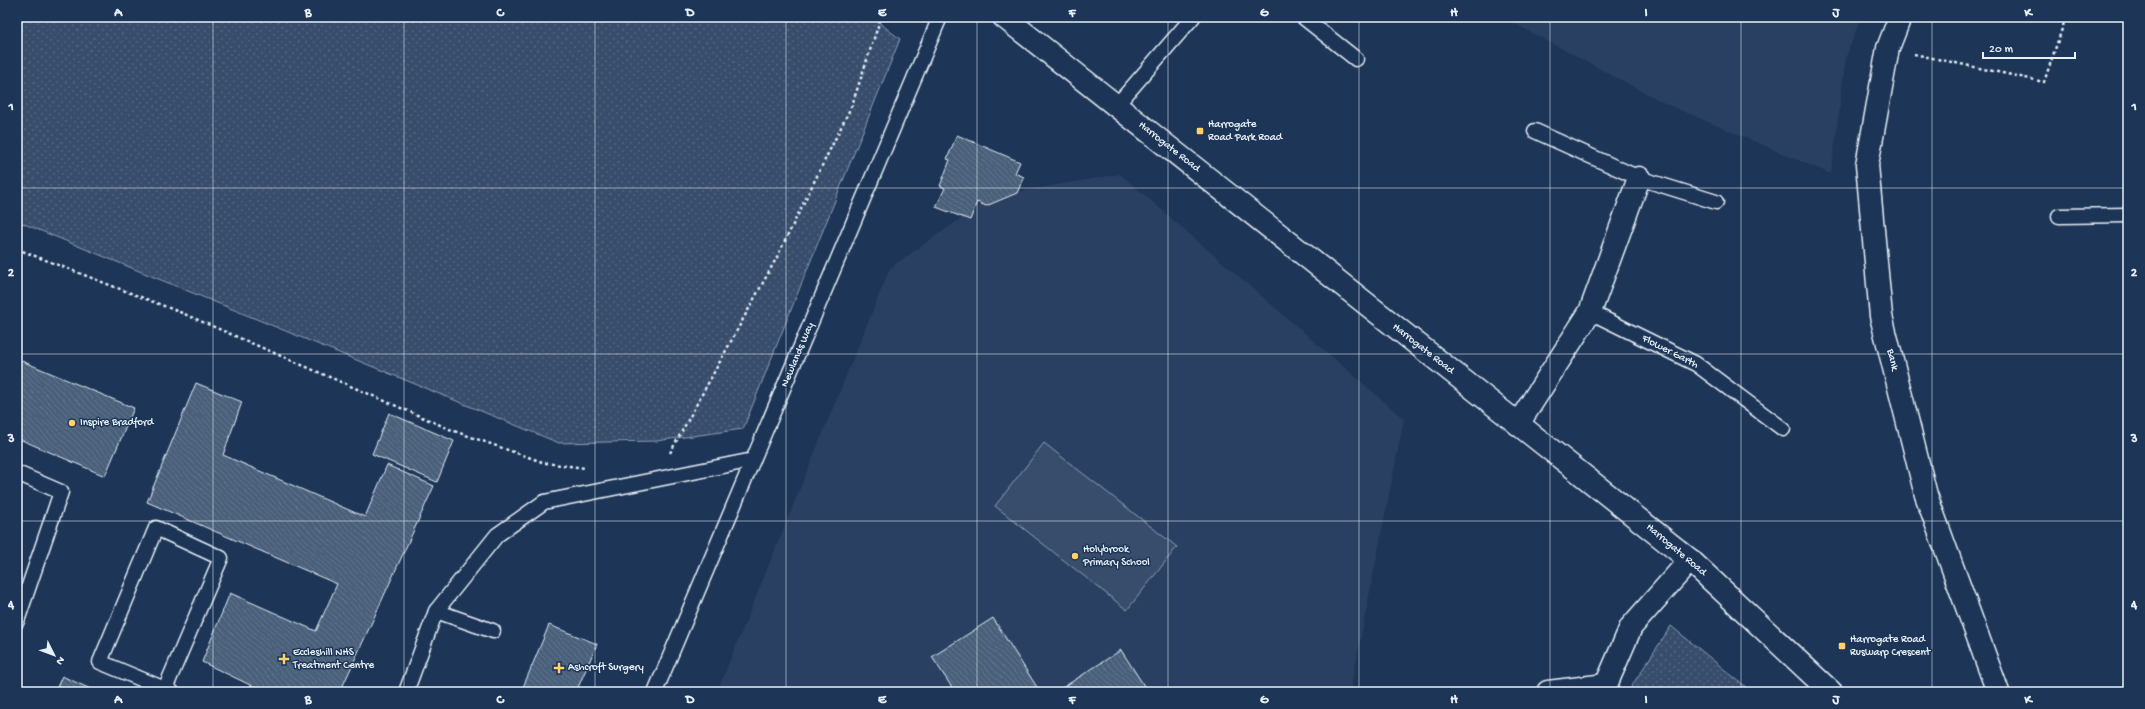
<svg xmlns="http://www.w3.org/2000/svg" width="2145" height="709" font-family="'Gochi Hand',sans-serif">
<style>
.built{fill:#2a4162}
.grass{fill:url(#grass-dots);stroke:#909fb2}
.garden{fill:#374d6c;stroke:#909fb2}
.building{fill:url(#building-back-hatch);stroke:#e8f1f8}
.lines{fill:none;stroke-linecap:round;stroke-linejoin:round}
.service-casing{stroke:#e8f1f8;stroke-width:17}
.minor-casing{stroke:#e8f1f8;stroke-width:25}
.tertiary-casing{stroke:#e8f1f8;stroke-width:25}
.trunk-casing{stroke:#e8f1f8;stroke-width:25}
.path{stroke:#e8f1f8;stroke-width:2.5;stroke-dasharray:3 3;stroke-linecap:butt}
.service{stroke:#1d3557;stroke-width:14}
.minor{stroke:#1d3557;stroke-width:22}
.tertiary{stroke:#1d3557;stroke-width:22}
.trunk{stroke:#1d3557;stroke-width:22}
.grid{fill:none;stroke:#e8f1f8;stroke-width:1;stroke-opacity:0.55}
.poi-dot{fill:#ffd166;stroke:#1d3557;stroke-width:1.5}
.labels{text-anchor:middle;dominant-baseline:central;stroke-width:3;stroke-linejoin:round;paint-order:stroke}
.poi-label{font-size:11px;fill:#e8f1f8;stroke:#1d3557;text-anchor:start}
.street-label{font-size:11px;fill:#e8f1f8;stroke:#1d3557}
.neatline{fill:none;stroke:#e8f1f8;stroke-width:1.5}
.grid-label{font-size:13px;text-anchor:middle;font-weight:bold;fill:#e8f1f8}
</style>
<defs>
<pattern id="grass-dots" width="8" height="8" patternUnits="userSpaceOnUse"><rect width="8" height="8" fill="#374d6c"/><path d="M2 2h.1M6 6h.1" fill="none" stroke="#546782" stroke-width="1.8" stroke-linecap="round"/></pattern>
<pattern id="building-back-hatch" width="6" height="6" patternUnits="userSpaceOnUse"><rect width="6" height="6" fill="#495e7a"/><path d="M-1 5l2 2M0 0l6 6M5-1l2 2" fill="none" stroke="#63768e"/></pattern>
</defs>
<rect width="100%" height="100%" fill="#1d3557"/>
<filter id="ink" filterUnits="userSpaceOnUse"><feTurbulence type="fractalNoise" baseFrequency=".025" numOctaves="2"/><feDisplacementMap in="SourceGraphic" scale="8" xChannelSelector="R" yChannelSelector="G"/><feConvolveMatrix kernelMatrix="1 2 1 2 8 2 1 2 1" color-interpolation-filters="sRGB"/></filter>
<g filter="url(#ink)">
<!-- built -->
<g class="built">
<polygon points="1502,17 1861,17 1846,57 1831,174 1666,104"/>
<polygon points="1120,174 1404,419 1350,692 717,692 890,268 993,196"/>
</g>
<!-- grass -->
<g class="grass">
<polygon points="17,17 872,17 900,39 743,429 656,441 559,443 17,221"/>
<polygon points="1671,626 1752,692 1632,692 1631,687"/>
</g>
<!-- garden -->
<polygon class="garden" points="1044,443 1177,547 1127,610 995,506"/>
<!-- building -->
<g class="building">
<polygon points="957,135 1020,162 1015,173 1024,177 1017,193 986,206 977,202 970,220 936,207 945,188 940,186 950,160 947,159"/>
<polygon points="17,359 134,408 105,476 17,438"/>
<polygon points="196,383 242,402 223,455 365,517 387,465 434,486 340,692 265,692 202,662 230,593 316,631 337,584 147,502"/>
<polygon points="389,413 454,441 437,482 372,454"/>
<polygon points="993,618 1040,692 955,692 932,657"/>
<polygon points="549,625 597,644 576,692 521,692"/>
<polygon points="1121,650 1148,692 1056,692"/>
<polygon points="62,676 97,692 55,692"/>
</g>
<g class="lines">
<defs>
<g id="service">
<polyline points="1303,17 1356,59"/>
<polyline points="1116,106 1193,17"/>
<polyline points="1535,131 1639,178 1716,202"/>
<polyline points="2059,216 2128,215"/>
<polyline points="1590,312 1696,364 1783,429"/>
<polyline points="17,473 61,492 17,621"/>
<polyline points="436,611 493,631"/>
<polyline points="165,689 221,558 156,528 100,662 172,692"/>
<polyline points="406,692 436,611 497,535 544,502 753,460"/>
<polyline points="655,692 940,17"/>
</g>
<g id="minor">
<polyline points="1518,424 1590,312 1639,178"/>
<polyline points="1548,692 1606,685"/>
<polyline points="1607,692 1606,685 1631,627 1690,560"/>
</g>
<polyline id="tertiary" points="1900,17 1888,48 1867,165 1881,316 1926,495 1998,692"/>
<polyline id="trunk" points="1004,17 1690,560 1831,692"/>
</defs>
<!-- service casing -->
<use href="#service" class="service-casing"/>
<!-- minor casing -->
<use href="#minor" class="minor-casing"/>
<!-- tertiary casing -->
<use href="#tertiary" class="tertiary-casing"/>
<!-- trunk casing -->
<use href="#trunk" class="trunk-casing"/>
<!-- path -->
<g class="path">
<polyline points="1914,54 2044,82 2066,17"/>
<polyline points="17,249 182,313 454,431 545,463 585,468"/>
<polyline points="670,453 777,257 852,105 881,17"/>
</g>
<!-- service -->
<use href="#service" class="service"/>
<!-- minor -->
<use href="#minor" class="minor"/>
<!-- tertiary -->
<use href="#tertiary" class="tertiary"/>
<!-- trunk -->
<use href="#trunk" class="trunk"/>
</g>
</g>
<!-- grid -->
<path class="grid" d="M213 17V692M404 17V692M595 17V692M786 17V692M977 17V692M1168 17V692M1359 17V692M1550 17V692M1741 17V692M1932 17V692M17 188H2128M17 354H2128M17 521H2128"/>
<!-- markers -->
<g class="poi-dot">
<rect x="1196" y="127" width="8" height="8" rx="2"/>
<circle cx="72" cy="423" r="4"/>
<circle cx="1075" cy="556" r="4"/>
<rect x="1838" y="642" width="8" height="8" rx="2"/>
<path d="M282 653h4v4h4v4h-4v4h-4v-4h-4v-4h4z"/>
<path d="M557 662h4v4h4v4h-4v4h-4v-4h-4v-4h4z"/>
</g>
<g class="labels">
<!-- poi labels -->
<g class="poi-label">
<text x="1208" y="125">Harrogate<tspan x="1208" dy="13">Road Park Road</tspan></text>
<text x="80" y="423">Inspire Bradford</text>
<text x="1083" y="550">Holybrook<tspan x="1083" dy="13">Primary School</tspan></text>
<text x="1850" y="640">Harrogate Road<tspan x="1850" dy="13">Ruswarp Crescent</tspan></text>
<text x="293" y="653">Eccleshill NHS<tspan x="293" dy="13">Treatment Centre</tspan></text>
<text x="568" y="668">Ashcroft Surgery</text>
</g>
<!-- street labels -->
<g class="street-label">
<text transform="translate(1169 147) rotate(38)">Harrogate Road</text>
<text transform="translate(1423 349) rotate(38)">Harrogate Road</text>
<text transform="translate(1670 352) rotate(27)">Flower Garth</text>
<text transform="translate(798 355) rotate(-67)">Newlands Way</text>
<text transform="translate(1892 360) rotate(76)">Bank</text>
<text transform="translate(1676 550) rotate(40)">Harrogate Road</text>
</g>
</g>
<!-- margin -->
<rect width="2145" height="709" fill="none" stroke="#1d3557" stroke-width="44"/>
<!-- north arrow -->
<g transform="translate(54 655) rotate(132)" stroke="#1d3557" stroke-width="3" paint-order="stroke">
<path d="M0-3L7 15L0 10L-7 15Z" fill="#e8f1f8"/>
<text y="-6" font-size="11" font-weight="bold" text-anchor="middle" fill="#e8f1f8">N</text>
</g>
<!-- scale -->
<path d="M1983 52v6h92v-6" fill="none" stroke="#e8f1f8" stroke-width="2"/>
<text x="1989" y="52" font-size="12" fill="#e8f1f8" stroke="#1d3557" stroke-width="3" paint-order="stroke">20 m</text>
<rect x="22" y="22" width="2101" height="665" class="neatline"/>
<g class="grid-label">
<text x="118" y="16">A</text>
<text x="308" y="16">B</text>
<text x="500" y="16">C</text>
<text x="690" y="16">D</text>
<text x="882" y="16">E</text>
<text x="1072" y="16">F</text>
<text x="1264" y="16">G</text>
<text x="1454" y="16">H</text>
<text x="1646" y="16">I</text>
<text x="1836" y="16">J</text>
<text x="2028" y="16">K</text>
<text x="11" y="110">1</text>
<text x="2134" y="110">1</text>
<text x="11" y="276">2</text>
<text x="2134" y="276">2</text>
<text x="11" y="442">3</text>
<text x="2134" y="442">3</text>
<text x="11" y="608">4</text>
<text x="2134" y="608">4</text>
<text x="118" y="703">A</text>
<text x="308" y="703">B</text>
<text x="500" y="703">C</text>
<text x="690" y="703">D</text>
<text x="882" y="703">E</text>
<text x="1072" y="703">F</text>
<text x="1264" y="703">G</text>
<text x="1454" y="703">H</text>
<text x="1646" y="703">I</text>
<text x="1836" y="703">J</text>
<text x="2028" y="703">K</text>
</g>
</svg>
